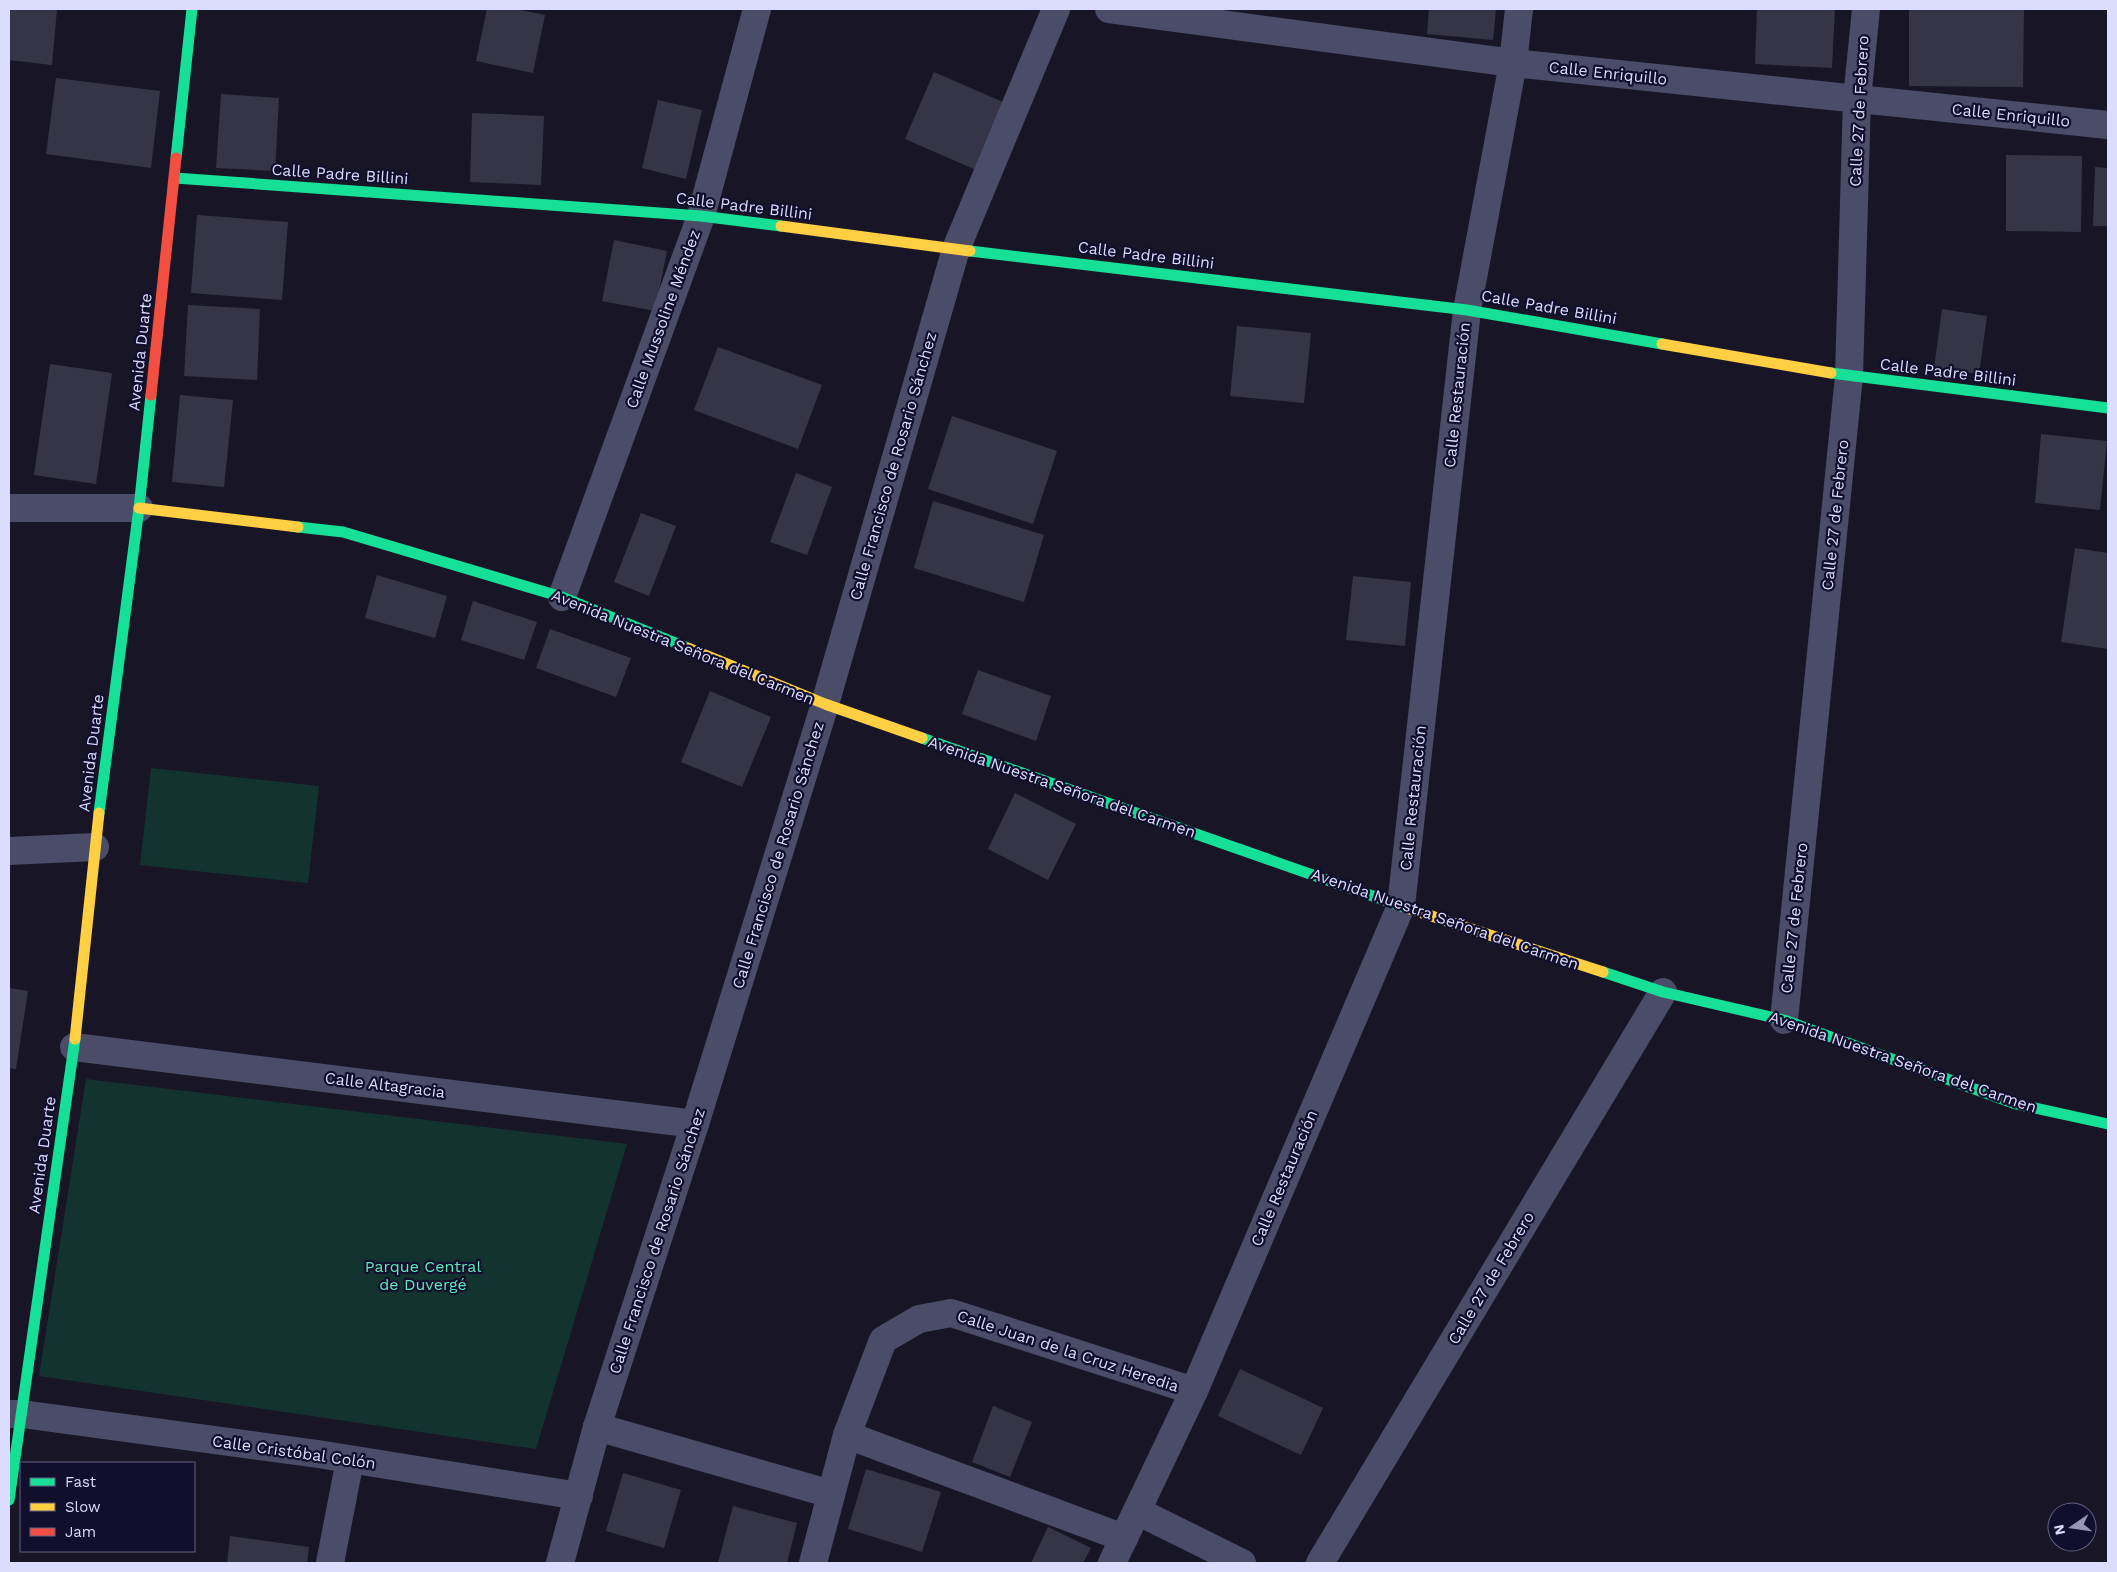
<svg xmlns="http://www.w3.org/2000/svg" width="2117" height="1572" font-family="'Work Sans',sans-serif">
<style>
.green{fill:#133331}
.building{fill:#363547}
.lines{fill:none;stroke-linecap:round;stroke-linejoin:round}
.street{stroke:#4b4c67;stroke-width:28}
.fast{stroke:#16e098;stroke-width:11}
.slow{stroke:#ffcf43;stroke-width:11}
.jam{stroke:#f24e42;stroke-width:11}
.labels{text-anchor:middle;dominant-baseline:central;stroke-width:4.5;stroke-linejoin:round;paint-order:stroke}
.street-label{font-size:16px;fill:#dcdcff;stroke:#120f2d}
.park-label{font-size:16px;fill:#5deab9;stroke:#120f2d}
</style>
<rect width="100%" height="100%" fill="#181626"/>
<!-- green -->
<g class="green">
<polygon points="151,768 319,786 308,883 140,865"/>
<polygon points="86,1079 627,1144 536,1449 39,1376"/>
</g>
<!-- building -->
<g class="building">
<polygon points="9,9 57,9 52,65 9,60"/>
<polygon points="487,9 515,9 545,15 533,73 476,61"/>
<polygon points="1429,9 1496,9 1493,40 1427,34"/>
<polygon points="1757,9 1835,9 1832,68 1755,64"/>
<polygon points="1909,9 2024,10 2023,87 1909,86"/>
<polygon points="934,72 1012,106 983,173 905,139"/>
<polygon points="56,78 160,91 151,168 46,154"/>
<polygon points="221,94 279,98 275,171 216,168"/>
<polygon points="658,100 702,110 686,179 642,168"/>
<polygon points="472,113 544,116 541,185 470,182"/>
<polygon points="2006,155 2082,156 2081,232 2006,231"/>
<polygon points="2095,167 2108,168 2108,226 2093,226"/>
<polygon points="197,215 288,222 282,300 191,293"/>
<polygon points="614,240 667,251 655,311 602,301"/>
<polygon points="188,305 260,309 257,380 184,376"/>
<polygon points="1942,309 1987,316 1979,374 1934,368"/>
<polygon points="1237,326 1311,333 1304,403 1230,396"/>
<polygon points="718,347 822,385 798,449 694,410"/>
<polygon points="50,364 112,373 96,484 34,475"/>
<polygon points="180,395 233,400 224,487 172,482"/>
<polygon points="952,416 1057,451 1033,524 928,489"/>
<polygon points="2041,434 2107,441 2100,510 2035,503"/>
<polygon points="796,473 832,487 807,555 770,542"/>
<polygon points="933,501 1044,535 1024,602 914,568"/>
<polygon points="641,513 676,526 649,596 614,582"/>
<polygon points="2075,548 2108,553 2108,649 2061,642"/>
<polygon points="377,575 447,596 435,638 365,618"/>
<polygon points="1353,576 1411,582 1405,646 1346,640"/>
<polygon points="473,601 537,622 524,660 461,640"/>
<polygon points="550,629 631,658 616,697 536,668"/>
<polygon points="978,670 1051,696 1036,741 962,714"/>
<polygon points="710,691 771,717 742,787 681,762"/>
<polygon points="1015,793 1076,824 1048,880 988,849"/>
<polygon points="9,988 28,991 16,1069 9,1068"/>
<polygon points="1240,1369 1323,1408 1301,1455 1218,1416"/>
<polygon points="993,1406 1032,1422 1010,1477 972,1462"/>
<polygon points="866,1469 941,1492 922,1552 848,1529"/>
<polygon points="623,1473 681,1490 664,1548 606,1531"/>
<polygon points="733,1506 797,1523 787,1563 718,1563"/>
<polygon points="1048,1527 1091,1548 1083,1563 1031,1563"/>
<polygon points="230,1536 309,1547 307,1563 227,1563"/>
</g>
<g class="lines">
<!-- street -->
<g class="street">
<polyline points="1109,9 1513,63 2108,125"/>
<polyline points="9,508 139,508"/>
<polyline points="562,597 701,216 757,9"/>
<polyline points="9,851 95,847"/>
<polyline points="1784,1020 1849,376 1857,99 1866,9"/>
<polyline points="74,1047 695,1124"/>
<polyline points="9,1414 22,1414 318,1454 579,1496"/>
<polyline points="597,1427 831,1494"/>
<polyline points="847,1435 1124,1538"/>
<polyline points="1137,1511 1242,1563"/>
<polyline points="330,1563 350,1460"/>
<polyline points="560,1563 597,1427 695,1124 825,704 956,249 1056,9"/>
<polyline points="813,1563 847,1435 883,1340 919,1319 951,1313 1194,1391"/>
<polyline points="1112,1563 1194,1391 1401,906 1467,310 1513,63 1519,9"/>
<polyline points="1320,1563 1663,992"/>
</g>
<!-- fast -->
<g class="fast">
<polyline points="176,158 192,9"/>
<polyline points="175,178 701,216 781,226"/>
<polyline points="970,251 1467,310 1662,344"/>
<polyline points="1831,373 2108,408"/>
<polyline points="298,527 343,532 562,597 688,648"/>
<polyline points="922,738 1407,908"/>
<polyline points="99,813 139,508 151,395"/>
<polyline points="1603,972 1663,992 1784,1020 2016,1104 2108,1124"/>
<polyline points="9,1500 75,1039"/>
</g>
<!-- slow -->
<g class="slow">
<polyline points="781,226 970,251"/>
<polyline points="1662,344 1831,373"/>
<polyline points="139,508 298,527"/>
<polyline points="688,648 825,704 922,738"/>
<polyline points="1407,908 1603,972"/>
<polyline points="75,1039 99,813"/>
</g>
<!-- jam -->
<polyline class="jam" points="151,395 176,158"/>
</g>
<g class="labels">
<!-- street labels -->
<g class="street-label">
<text transform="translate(1608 73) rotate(6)">Calle Enriquillo</text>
<text transform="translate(1859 111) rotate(-87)">Calle 27 de Febrero</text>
<text transform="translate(2011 115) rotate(6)">Calle Enriquillo</text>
<text transform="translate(340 174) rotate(4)">Calle Padre Billini</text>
<text transform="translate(744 206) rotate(7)">Calle Padre Billini</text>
<text transform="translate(1146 255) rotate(7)">Calle Padre Billini</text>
<text transform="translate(1549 307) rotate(10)">Calle Padre Billini</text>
<text transform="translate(663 319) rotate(-70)">Calle Mussoline Méndez</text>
<text transform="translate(140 352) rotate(-84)">Avenida Duarte</text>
<text transform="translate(1948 372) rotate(7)">Calle Padre Billini</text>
<text transform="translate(1457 395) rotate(-84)">Calle Restauración</text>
<text transform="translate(893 466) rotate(-74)">Calle Francisco de Rosario Sánchez</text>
<text transform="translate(1835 515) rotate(-84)">Calle 27 de Febrero</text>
<text transform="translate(683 647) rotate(22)">Avenida Nuestra Señora del Carmen</text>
<text transform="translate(91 753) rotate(-83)">Avenida Duarte</text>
<text transform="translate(1062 787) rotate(19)">Avenida Nuestra Señora del Carmen</text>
<text transform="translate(1413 798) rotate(-84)">Calle Restauración</text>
<text transform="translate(778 855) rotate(-73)">Calle Francisco de Rosario Sánchez</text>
<text transform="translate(1794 918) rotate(-84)">Calle 27 de Febrero</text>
<text transform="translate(1445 919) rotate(19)">Avenida Nuestra Señora del Carmen</text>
<text transform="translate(1903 1062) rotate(19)">Avenida Nuestra Señora del Carmen</text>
<text transform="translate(385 1085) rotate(7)">Calle Altagracia</text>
<text transform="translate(42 1155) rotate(-82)">Avenida Duarte</text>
<text transform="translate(1284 1178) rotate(-67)">Calle Restauración</text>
<text transform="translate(657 1241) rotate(-72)">Calle Francisco de Rosario Sánchez</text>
<text transform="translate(1491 1278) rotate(-59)">Calle 27 de Febrero</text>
<text transform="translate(1068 1351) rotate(18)">Calle Juan de la Cruz Heredia</text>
<text transform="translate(294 1452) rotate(8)">Calle Cristóbal Colón</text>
</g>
<!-- park labels -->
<g class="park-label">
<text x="423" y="1266">Parque Central<tspan x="423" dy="18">de Duvergé</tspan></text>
</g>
</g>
<!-- border -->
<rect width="2117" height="1572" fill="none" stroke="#dcdcff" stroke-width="20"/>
<!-- legend -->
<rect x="20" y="1462" width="175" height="90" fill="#120f2d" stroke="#636181"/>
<rect x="30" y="1478" width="25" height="8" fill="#16e098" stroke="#636181"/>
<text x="65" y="1487" font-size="15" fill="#dcdcff">Fast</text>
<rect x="30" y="1503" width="25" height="8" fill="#ffcf43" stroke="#636181"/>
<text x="65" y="1512" font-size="15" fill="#dcdcff">Slow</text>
<rect x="30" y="1528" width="25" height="8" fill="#f24e42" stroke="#636181"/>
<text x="65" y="1537" font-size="15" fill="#dcdcff">Jam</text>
<!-- north arrow -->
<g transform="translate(2072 1527) rotate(257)"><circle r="24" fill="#120f2d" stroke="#636181"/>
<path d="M0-4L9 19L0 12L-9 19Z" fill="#9797b3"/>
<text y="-8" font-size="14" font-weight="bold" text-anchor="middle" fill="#dcdcff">N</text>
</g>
</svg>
